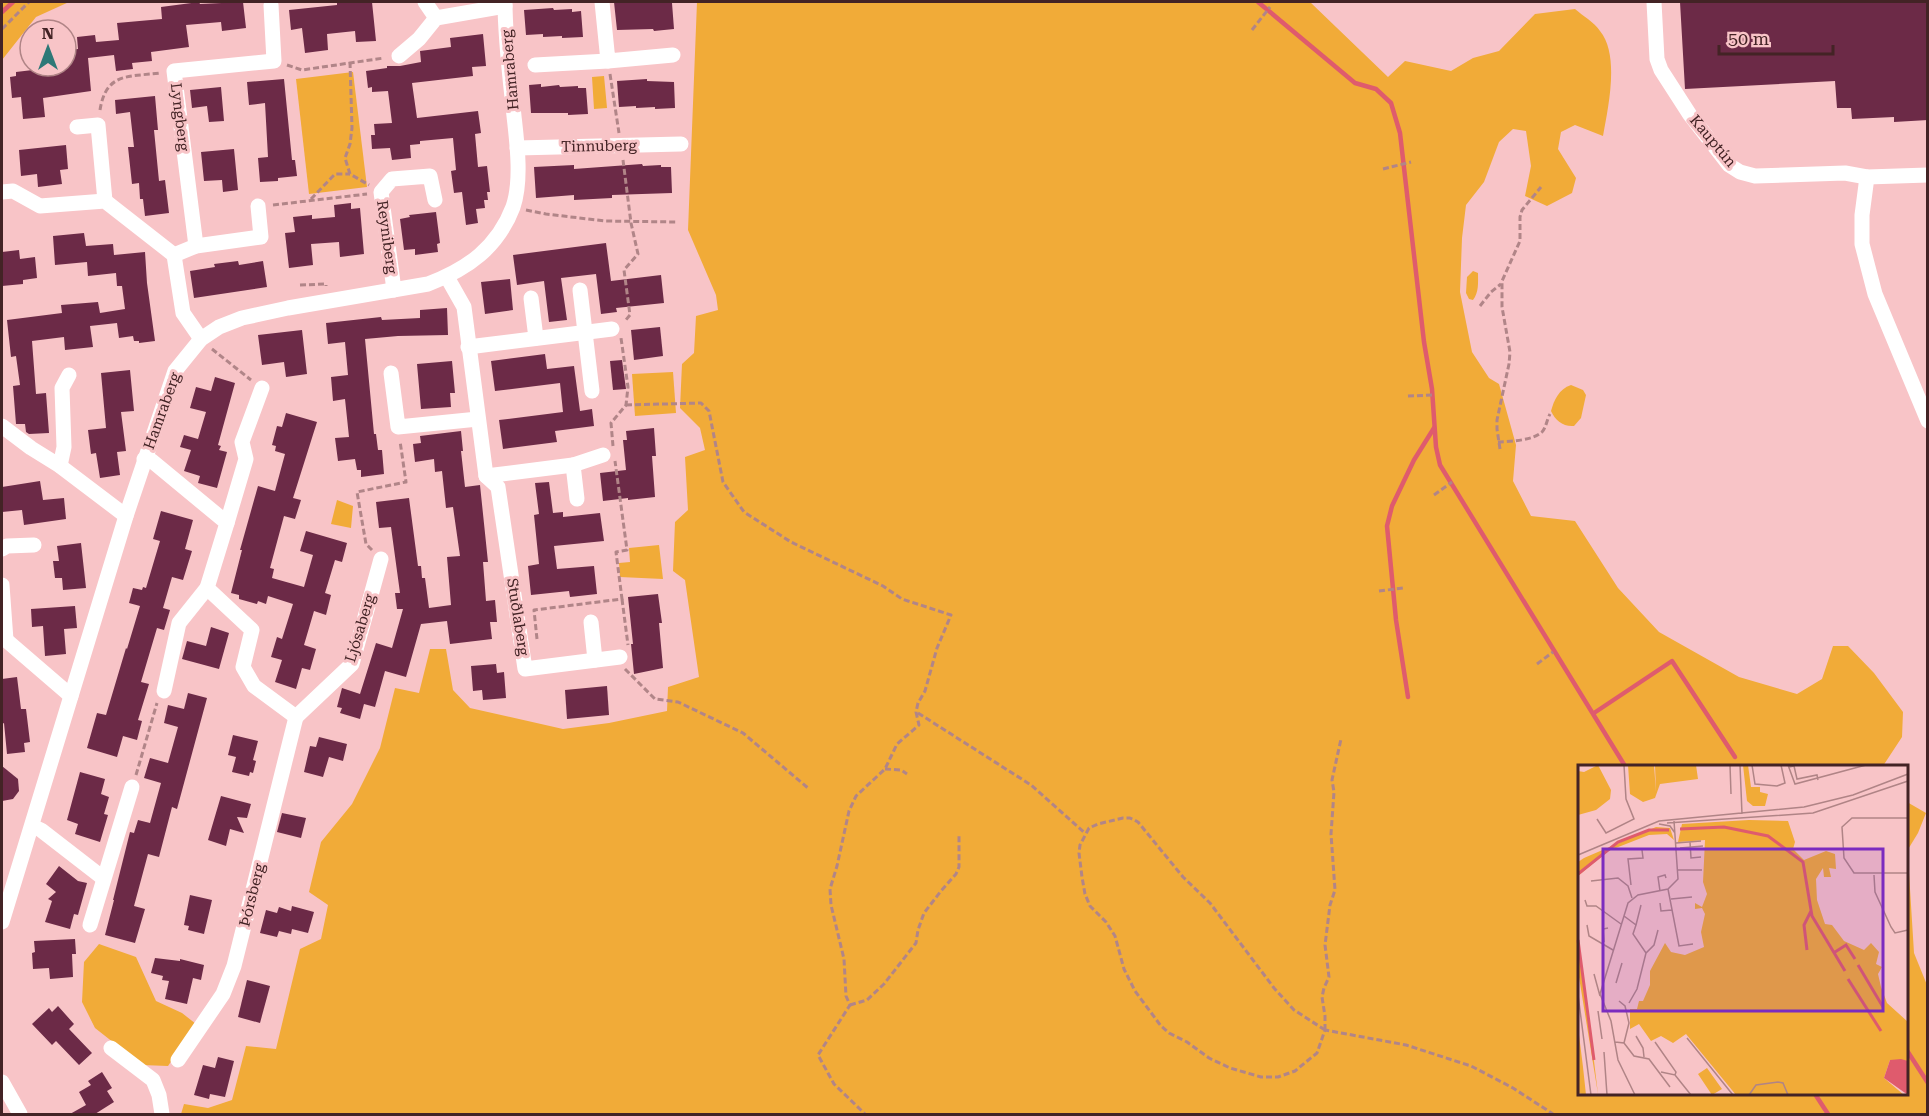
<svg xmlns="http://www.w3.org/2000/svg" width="1929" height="1116" font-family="'Roboto Serif',serif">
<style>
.green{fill:#f1ab38}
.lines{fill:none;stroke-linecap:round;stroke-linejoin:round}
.stream{stroke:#df5b6d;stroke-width:4.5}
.building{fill:#6c2a47}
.path{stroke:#b18588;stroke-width:3;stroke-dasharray:6 3;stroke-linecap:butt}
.minor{stroke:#fff;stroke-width:15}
.labels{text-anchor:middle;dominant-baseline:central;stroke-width:6;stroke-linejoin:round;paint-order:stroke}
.street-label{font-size:15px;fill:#432325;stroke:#f8c4c7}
.inset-river{fill:none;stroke:#df5b6d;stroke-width:3}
.inset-road{fill:none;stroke:#b08486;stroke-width:1.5}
.view{fill:#7b2cbf;fill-opacity:0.15;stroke:#7b2cbf;stroke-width:3}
.inset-edge{fill:none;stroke:#432325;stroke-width:3}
</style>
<rect width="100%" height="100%" fill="#f8c4c7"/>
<!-- green -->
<g class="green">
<polygon points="2,2 69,2 36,17 2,60"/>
<path d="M697 2H1310L1388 77 1405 61 1451 71 1473 58 1499 51 1535 14 1575 9C1583 16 1594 22 1600 31 1620 55 1608 108 1603 136L1575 125 1561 132 1558 149 1576 178 1572 193 1547 206 1525 196 1531 166 1526 131 1513 129 1499 142 1484 182 1466 205 1462 238 1460 292 1472 352 1489 378 1499 384 1516 445 1513 481 1531 516 1575 521 1618 588 1659 632 1739 677 1797 694 1822 679 1833 646H1848L1874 673 1903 712 1902 737 1883 766H1580V1094H1906L1907 871 1909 873 1914 953 1927 985V1114H181L184 1104 208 1108 232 1100 246 1046 276 1049 300 949 321 939 328 905 309 892 321 842 352 804 380 748 395 688 419 693 430 649H446L453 690 470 708 563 729 609 723 667 711 668 687 699 677 685 580 673 571 675 522 688 510 685 457 705 450 700 428 680 408 682 364 694 353 696 316 718 310 716 295 688 230Z"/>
<polygon points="353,72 367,187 309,194 296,79"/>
<polygon points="604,76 607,108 594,109 592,77"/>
<path d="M1473 271 1478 273C1478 283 1479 292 1473 300L1469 299 1466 293 1467 277Z"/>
<polygon points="673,372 676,413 635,416 632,374"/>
<path d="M1571 385 1583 390 1586 395 1581 418 1574 426C1563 427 1555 420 1551 411 1554 400 1559 389 1571 385Z"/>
<polygon points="337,500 353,506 351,528 331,524"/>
<polygon points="659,545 663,579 620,577 619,563 630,562 629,548"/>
<polygon points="1907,802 1926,813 1918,833 1907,851"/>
<polygon points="99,944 136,957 156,1001 182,1013 196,1024 168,1066 142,1065 95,1028 82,1002 84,962"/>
</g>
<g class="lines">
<!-- stream -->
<g class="stream">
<polyline points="1258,2 1355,83 1376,89 1391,103 1400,133 1424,342 1432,389 1436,447 1440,465 1625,766"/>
<polyline points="2,12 13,2"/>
<polyline points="1408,697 1396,620 1387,526 1392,506 1414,460 1434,428"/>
<polyline points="1594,713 1672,661 1735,757"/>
<polyline points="1906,1049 1928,1083"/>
<polyline points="1815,1094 1828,1114"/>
</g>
</g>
<!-- building -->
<g class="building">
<polygon points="199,2 200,4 243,2 246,28 222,31 221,22 186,25 189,47 151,52 152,61 132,63 133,69 116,71 114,55 88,58 91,91 43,98 45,117 23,119 21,97 12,98 10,77 16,76 16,72 66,66 66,50 78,49 77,37 95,35 96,42 119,40 117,23 162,19 161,7"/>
<polygon points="354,2 372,2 376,41 356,42 355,31 327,34 328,50 305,53 302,28 291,30 289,10 337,5 337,3"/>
<polygon points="614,2 672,3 674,29 654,31 653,29 617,30"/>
<polygon points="1680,2 1928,2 1928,120 1894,122 1894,117 1852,119 1851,108 1837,108 1835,81 1685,89"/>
<polygon points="553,8 554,10 572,9 572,12 581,11 583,37 562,38 562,36 543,37 543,34 526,35 524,10"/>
<polygon points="483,34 486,66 472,67 473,76 412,83 417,118 478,111 481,133 475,134 478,167 487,166 490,192 487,192 488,200 484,200 485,208 476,209 478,223 466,225 462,192 454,193 451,171 456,170 453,138 420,141 420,144 410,145 411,158 392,160 390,148 372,149 371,135 375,135 374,124 392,123 388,91 372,92 372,87 368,88 366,71 387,68 387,66 400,66 421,62 420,51 451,47 450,38"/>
<polygon points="284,79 292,160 295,160 297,176 278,178 278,181 260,182 258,158 268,157 265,103 249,105 247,82"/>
<polygon points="647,79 647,81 674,82 675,108 655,109 655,107 636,108 636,106 619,107 617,81"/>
<polygon points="541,84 541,87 559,85 560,87 578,86 578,88 586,88 588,114 568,115 568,113 531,113 529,85"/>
<polygon points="221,87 224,121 209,122 207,106 192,108 190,90"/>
<polygon points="155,96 158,130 154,130 159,181 165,180 169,213 145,216 143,199 140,199 139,183 132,184 128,147 134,147 130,112 116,114 115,100"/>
<polygon points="66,145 68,169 60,170 62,184 38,187 37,174 21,176 19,150"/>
<polygon points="234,149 238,190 223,192 222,180 204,181 201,152"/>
<polygon points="642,164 643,166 661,165 661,167 671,167 672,193 612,195 612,198 574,200 574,195 536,198 534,167 574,165 574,169"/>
<polygon points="351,203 351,209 360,208 364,254 340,257 339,242 311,244 313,265 289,268 285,233 295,232 293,217 312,215 312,219 335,217 334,205"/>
<polygon points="436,212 440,243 437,244 438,252 415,255 415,249 404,250 400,219 410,217 409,215"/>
<polygon points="84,233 86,246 113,244 114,255 145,252 147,283 155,341 139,343 139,341 134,341 133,336 119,338 117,323 90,326 93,347 65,350 64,337 32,341 36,394 46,393 49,433 29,434 26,432 25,424 16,424 13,386 20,385 16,356 11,357 7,320 62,313 61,305 98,302 100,313 125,309 122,286 117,286 116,273 88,276 87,262 55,265 53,236"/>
<polygon points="606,243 611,281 661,275 664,303 616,308 617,312 601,314 596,274 561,278 567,320 549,322 544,281 517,285 513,255"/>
<polygon points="19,250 20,259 35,257 37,278 23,280 23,284 2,286 2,252"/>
<polygon points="238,261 239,265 263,261 267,287 194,298 190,271 215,267 214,264"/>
<polygon points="510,279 513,310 485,314 481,282"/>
<polygon points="447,308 448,335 398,336 365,339 374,434 376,434 378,450 382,450 384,474 361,477 361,470 357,470 355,459 338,461 335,438 349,437 345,399 333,401 331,377 348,375 345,342 328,344 326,323 381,317 382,320 420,318 420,310"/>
<polygon points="660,327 663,356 634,360 631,330"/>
<polygon points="302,330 307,374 286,377 284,362 262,365 258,335"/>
<polygon points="545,354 547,369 574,366 580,411 592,409 594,426 555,431 557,442 503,449 499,420 563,412 560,383 495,391 491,361"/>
<polygon points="622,360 626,389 613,390 610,361"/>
<polygon points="452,361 455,393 450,393 451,407 421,409 417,364"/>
<polygon points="130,370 134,411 121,412 126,451 117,452 120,475 100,478 96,453 91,454 88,430 106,428 101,373"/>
<polygon points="215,377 235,383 218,445 221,446 219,450 227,452 217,488 198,483 200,476 184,471 191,450 180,447 184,435 198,439 206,412 190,408 196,387 211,391"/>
<polygon points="286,413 317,422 293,498 301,500 295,519 284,516 270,568 274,569 272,578 304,587 313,555 300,551 306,531 347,543 342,562 335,560 325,593 331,595 326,615 314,611 304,645 316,649 310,670 302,668 296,689 275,682 282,660 271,657 277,637 282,639 293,604 268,596 266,604 258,601 257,604 239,599 239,595 231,593 242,550 240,550 258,486 275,491 285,454 275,451 276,446 272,445 277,426 282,427"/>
<polygon points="654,428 656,456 652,456 655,497 628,500 628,498 603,501 600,473 626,470 623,440 627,440 626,431"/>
<polygon points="461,431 463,451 461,451 465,487 480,485 488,562 483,562 486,601 495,600 497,622 490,622 492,639 450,644 447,621 421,624 406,677 385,671 375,707 364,704 360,719 340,713 342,708 337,707 342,688 360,694 376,643 392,648 403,609 397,609 395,593 400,593 391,527 379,528 376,502 409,498 418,566 421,566 422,578 425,578 429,608 451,605 447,557 460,556 453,507 446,508 442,471 435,472 434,459 415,462 413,444 421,443 420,436"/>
<polygon points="40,481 43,500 64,498 66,519 24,525 22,510 2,512 2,487"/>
<polygon points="549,482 553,513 563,512 563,517 600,513 604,541 554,546 557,569 594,566 597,594 570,597 569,591 531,595 528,566 539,564 534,515 539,514 535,483"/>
<polygon points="161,511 193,520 185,549 192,551 183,580 172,577 163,608 170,610 164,630 157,628 141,682 149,684 138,720 142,721 137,740 123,736 117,757 87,748 97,713 106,715 126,648 127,649 140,606 129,603 133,588 142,590 143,587 146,588 160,541 153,539"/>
<polygon points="81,543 86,588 63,590 62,578 55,578 53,561 59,561 57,546"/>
<polygon points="658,594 662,623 659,623 663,668 634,674 631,644 633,644 628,597"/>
<polygon points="75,606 77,628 64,629 66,654 45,656 43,626 32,627 31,609"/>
<polygon points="211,627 229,633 219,669 182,659 187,641 206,646"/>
<polygon points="496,664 497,673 504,672 506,698 483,700 482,690 473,691 471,666"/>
<polygon points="17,677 21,709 26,709 30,742 24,743 25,752 7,754 4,723 2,724 2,679"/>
<polygon points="607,686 609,715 567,719 565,690"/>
<polygon points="188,693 207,698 177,809 172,807 159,857 148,854 134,906 145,909 135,943 105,935 114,900 113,900 130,832 134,833 138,820 150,823 161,783 144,778 150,758 168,763 178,727 164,723 168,705 184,709"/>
<polygon points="233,735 258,741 253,760 256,761 253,773 250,772 249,776 232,772 236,757 228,755"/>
<polygon points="319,737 347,744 343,761 329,757 323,777 304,772 310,746 316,747"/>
<polygon points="2,766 18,779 19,791 13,799 2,801"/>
<polygon points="80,772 105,779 101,794 109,797 104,814 108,815 100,842 75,834 78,824 67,820"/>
<polygon points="221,796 251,804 247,818 237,817 244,833 230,829 226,846 208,840"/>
<polygon points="282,813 306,818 301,838 277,832"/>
<polygon points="59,866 78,881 87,883 78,915 74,914 70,929 45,922 52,901 48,899 56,892 46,884"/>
<polygon points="190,895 212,900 204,934 188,930 189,926 184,925"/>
<polygon points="292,906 314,912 308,933 292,929 291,934 279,931 277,937 260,933 266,910 277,913 279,907 291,911"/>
<polygon points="75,939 76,954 72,954 73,977 50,979 49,968 33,969 32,953 35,952 34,941"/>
<polygon points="155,958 180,961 180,959 204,965 201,980 193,978 187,1004 165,999 169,981 162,980 163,976 151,973"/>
<polygon points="247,980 270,986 260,1023 238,1017"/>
<polygon points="58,1006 74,1024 69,1029 92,1053 79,1065 56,1041 52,1045 32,1024 49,1008 52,1012"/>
<polygon points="218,1057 234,1061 225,1097 210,1094 209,1099 194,1095 203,1065 215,1068"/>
<polygon points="102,1072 112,1088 107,1091 114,1102 95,1114 70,1114 86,1105 79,1092 91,1085 88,1081"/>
</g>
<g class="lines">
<!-- path -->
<g class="path">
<polyline points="2,29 29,2"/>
<polyline points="1252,30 1270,7"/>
<polyline points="350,62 352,128 350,144 345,158 350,174 369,185"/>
<polyline points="287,65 302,70 384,58"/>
<polyline points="610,74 619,133"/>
<path d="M100 110C106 72 129 77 160 73"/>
<polyline points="623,160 631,223 638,254 624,270 630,315 625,321"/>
<polyline points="1383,169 1411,162"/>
<polyline points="311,199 335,174 350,174"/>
<polyline points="273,205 367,194"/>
<polyline points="526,210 546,214 605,221 677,222"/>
<polyline points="300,285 326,284 326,286"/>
<polyline points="1480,306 1491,292 1501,284"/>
<polyline points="212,349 251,380"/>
<polyline points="1408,396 1433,395"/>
<polyline points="626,405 701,403 709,411 723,482 744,512 791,542 883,586 902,599 951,615 937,648 925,691 918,703 916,712 919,725 897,744 885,769 856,796 849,811 837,866 830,889 831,905 844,959 846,996 850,1005 818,1055 834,1084 865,1114"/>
<path d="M1498 442C1511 441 1532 441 1542 432 1546 428 1547 419 1550 414"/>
<polyline points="613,446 611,423 626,405 628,387 621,338"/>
<polyline points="1500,449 1497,429 1497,420 1509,364 1510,352 1502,307 1502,281 1520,241 1520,217 1522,210 1541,187"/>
<polyline points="1434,495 1452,482"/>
<polyline points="372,550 366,544 357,492 406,482 400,441"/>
<polyline points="1379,591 1403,588"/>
<polyline points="622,599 628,645"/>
<polyline points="537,639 534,610 622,599 616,552 627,550 615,461"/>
<polyline points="1537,664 1553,652"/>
<polyline points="625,669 655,699 678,702 743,733 808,788"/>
<polyline points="918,713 1031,785 1085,833"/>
<polyline points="885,769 901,770 907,774"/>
<polyline points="136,775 157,703"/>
<polyline points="850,1005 867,1000 884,984 916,943 918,930 924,913 941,891 956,874 959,867 959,836"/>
<polyline points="1325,1030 1294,1010 1274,988 1210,903 1183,877 1138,822 1130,818 1123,818 1098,824 1089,828 1080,845 1079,853 1082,877 1085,894 1090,906 1106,922 1115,936 1124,969 1135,991 1161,1026 1169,1033 1187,1042 1209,1058 1230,1068 1261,1077 1278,1077 1295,1071 1317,1053 1325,1030 1406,1045 1471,1066 1513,1088 1553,1114"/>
<polyline points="1325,1030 1325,1016 1322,997 1324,988 1329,977 1325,945 1330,905 1335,890 1331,834 1334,792 1332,780 1341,739"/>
</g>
<!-- minor -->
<g class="minor">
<polyline points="425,2 436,18"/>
<polyline points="602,2 608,61 673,55"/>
<polyline points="1654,2 1657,59 1661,70 1690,115 1729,165 1740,172 1755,176 1845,173 1867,177 1928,175"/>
<polyline points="399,56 419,39 436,18 505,6"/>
<polyline points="535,65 608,61"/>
<polyline points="77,127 98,125 105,201"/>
<polyline points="517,148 681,144"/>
<polyline points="1867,177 1862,215 1862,244 1875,294 1928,421"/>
<polyline points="2,192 13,191 40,206 105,201 174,255 183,313 201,339"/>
<polyline points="196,246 174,71 274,61 271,5"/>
<polyline points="174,255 196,246 261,237 258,206"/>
<polyline points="447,277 464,307 486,476 498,487 525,669 620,657"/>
<polyline points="394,290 381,192 392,179 430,176 435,200"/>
<polyline points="580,290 592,391"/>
<polyline points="531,298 536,338"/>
<polyline points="468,347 612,329"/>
<polyline points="391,373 398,427 478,419"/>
<polyline points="2,426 31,448 60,466 126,516"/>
<polyline points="144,459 152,461 227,523 207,588 252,630 243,667 254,686 296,717 352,664 381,559"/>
<polyline points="573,465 577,499"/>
<polyline points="60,466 64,447 62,388 69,375"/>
<polyline points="486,476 573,465 603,455"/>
<polyline points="227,523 246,459 242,442 262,388"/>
<polyline points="2,549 7,546 34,545"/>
<polyline points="2,585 6,640"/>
<polyline points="591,622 595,660"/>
<polyline points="2,639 6,640 71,696"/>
<polyline points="164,691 179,623 207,588"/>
<polyline points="32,826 41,830 103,878"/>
<path d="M2 922 126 516 175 371 201 339 219 327 242 318 288 308 428 284C468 269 498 247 513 207 522 181 517 143 514 116 510 78 505 39 505 2"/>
<polyline points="90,925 132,787"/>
<polyline points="111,1048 153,1080 159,1095 162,1114"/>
<polyline points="178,1060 223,994 234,966 296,717"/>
<polyline points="2,1082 20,1114"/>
</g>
</g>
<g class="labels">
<!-- street labels -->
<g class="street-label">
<text transform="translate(510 70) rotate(-95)">Hamraberg</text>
<text transform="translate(180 117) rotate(83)">Lyngberg</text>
<text transform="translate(1713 141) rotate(50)">Kauptún</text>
<text transform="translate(599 146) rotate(-1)">Tinnuberg</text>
<text transform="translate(387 237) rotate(82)">Reyniberg</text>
<text transform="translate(162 411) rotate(-70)">Hamraberg</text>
<text transform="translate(518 617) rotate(81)">Stuðlaberg</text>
<text transform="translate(360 628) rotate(-73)">Ljósaberg</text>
<text transform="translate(252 895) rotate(-76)">Þórsberg</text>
</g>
</g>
<!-- overview -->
<g transform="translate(1578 765)">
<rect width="330" height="330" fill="#f8c4c7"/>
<path d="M20 0 33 25 32 34 18 45 0 50V6L6 7ZM50 0H76L78 27 77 0H118L120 14 82 19 77 33 65 37 52 29ZM165 0H170L173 22H182V27L190 29 187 41H175L169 36ZM171 55 210 56 217 77 215 84 226 95 248 86 257 89 258 104 251 103 253 112H246L245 103 238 114 239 135 247 159 254 160 266 176 286 185 293 178 301 187 298 199 304 202 300 209 303 222 309 238 330 257V296L312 295 306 313 326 330H158L108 269 95 278 83 271 73 276 61 259 52 264V244H59L61 236H65L72 220V206L87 178 93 187 107 190 126 182 123 167 127 149 124 143 117 144V138L124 142 129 129 125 117 127 75 100 77 104 59ZM78 62 92 63 96 75 89 69 71 70 30 86 0 111V97L6 93ZM0 170 16 296 20 329 0 206ZM0 262 5 302 8 330 0 328ZM129 303 144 324 152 330 144 324 134 330 120 309Z" fill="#f1ab38"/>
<path d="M323 294 330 296V330L306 313 312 295Z" fill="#df5b6d"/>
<path class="inset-river" d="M102 64 146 62 190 71 225 97 234 151 267 206M0 109 40 77 71 65H91M0 175 16 295M229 185 226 160 233 146M257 187 268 180 277 194M280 200 305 242M270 214 303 266"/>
<path class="inset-road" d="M152 0 153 29M162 0 164 49M174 0 177 19 199 21 207 18 203 0M210 0 217 19 288 0M211 2 216 1 219 14 239 10 240 15M330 53H274L264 62 266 93 276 108H330M19 54 28 68 56 54 48 34 46 0M89 58 235 48 330 16M81 59 92 61 97 68M112 77 113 93 123 92M98 78 123 76M102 83 125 81M0 90 81 56 226 42 275 30 330 9M100 105H124M296 110 297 127 313 162 317 168 330 165M13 116 40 113 50 121 54 133M53 120 50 94 65 93 64 85M90 124 101 181 115 179M82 126 80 112 87 110 88 113M93 134 114 132M7 135 9 141H18L43 159M82 138 83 146 94 145M46 151 58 160 55 169 68 188 76 180 80 165M9 160 11 171 35 185M58 160 63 140M26 177 25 164 30 163M16 209 22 231M38 218 44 198M0 230 13 330M41 236 47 241 51 258 46 278M51 238 59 224 68 188M20 246 24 274M58 271 65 283 66 292M109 273 155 330M37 277 46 278 56 291 71 294 92 322M77 277 98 307 97 310 83 307M26 287 29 330M97 310 113 330M57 330 40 295 33 256 22 229 50 138 60 130 90 124 100 114 96 56M171 330 178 320 200 317 205 318 210 330"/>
<path class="view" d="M25 84H305V246H25Z"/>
<rect width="330" height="330" class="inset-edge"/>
</g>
<!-- border -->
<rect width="1929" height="1116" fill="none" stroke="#432325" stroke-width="6"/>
<!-- north arrow -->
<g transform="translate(48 48)"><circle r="28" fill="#f8c4c7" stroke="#b08486" stroke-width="1.5"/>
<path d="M0-4.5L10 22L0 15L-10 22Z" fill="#2e7877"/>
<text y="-9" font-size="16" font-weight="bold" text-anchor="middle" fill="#432325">N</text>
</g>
<!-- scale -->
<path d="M1719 45v9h114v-9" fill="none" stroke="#432325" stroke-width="3"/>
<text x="1728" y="45" font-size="18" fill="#432325" stroke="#f8c4c7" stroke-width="4.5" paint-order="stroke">50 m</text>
</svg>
